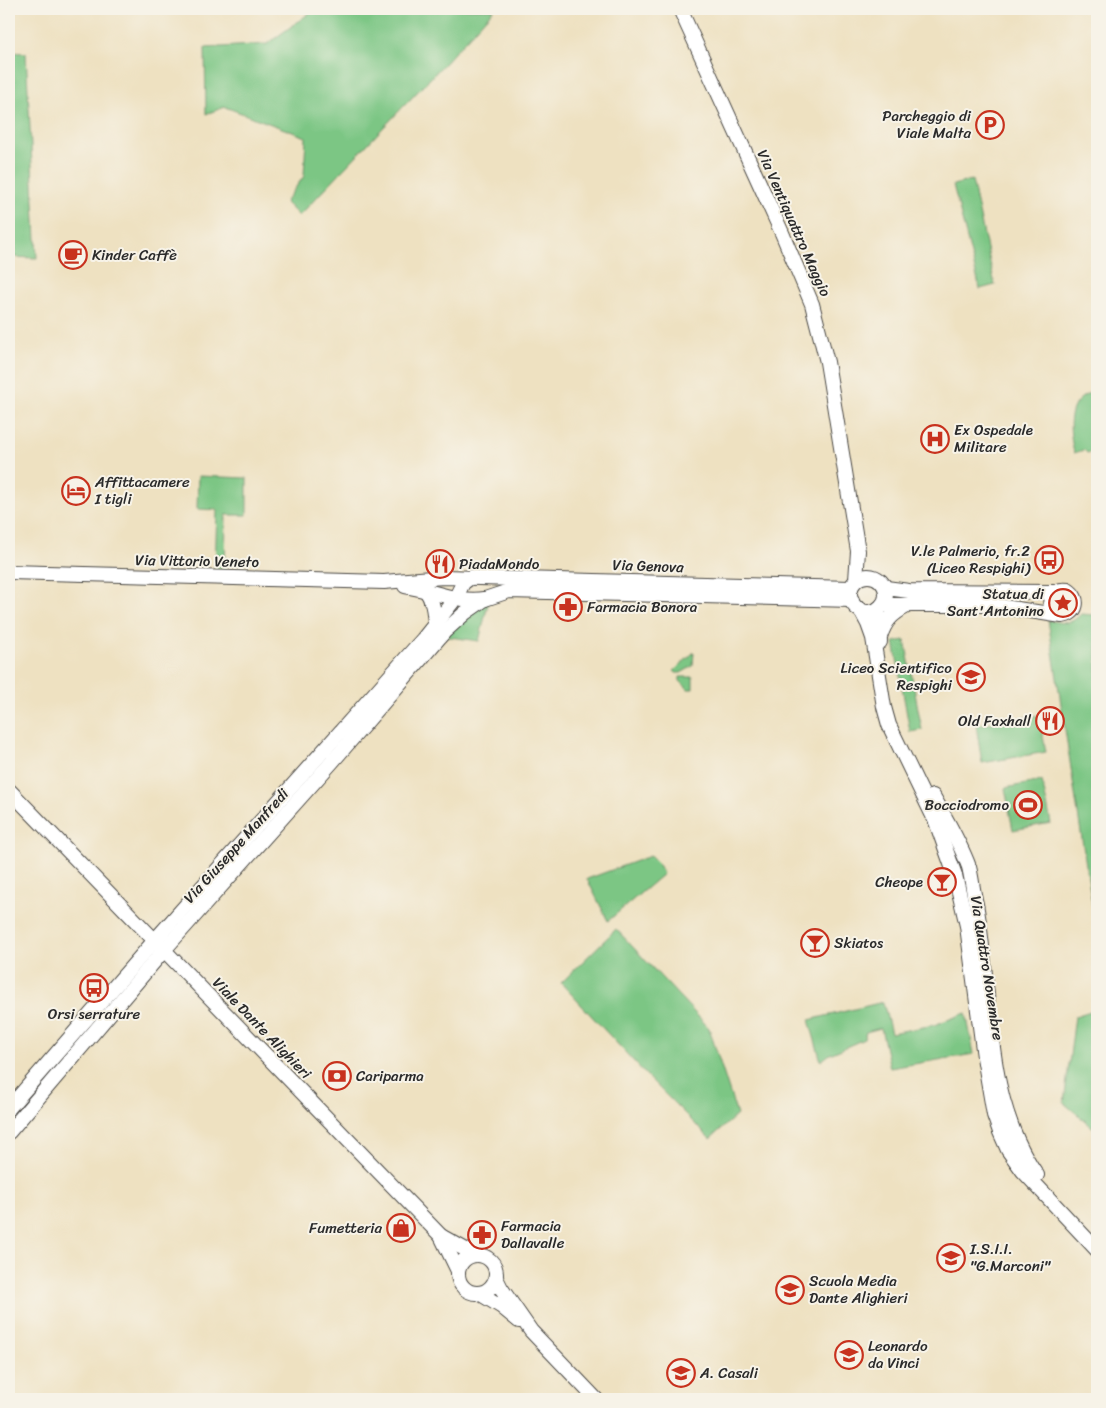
<svg xmlns="http://www.w3.org/2000/svg" width="1106" height="1408" font-family="Sriracha,sans-serif">
<style>
.green{fill:#7cc684;stroke:#547858}
.lines{fill:none;stroke-linecap:round;stroke-linejoin:round}
.secondary-casing{stroke:#484642;stroke-width:16}
.secondary{stroke:#fff;stroke-width:14}
.labels{text-anchor:middle;dominant-baseline:central;stroke-width:4;stroke-linejoin:round;paint-order:stroke}
.poi-label{font-size:15px;fill:#2b2b2b;stroke:#f7f3e8;text-anchor:start}
.street-label{font-size:15px;fill:#2b2b2b;stroke:#f7f3e8}
</style>
<rect width="100%" height="100%" fill="#f7f3e8"/>
<filter id="ink" filterUnits="userSpaceOnUse"><feTurbulence type="fractalNoise" baseFrequency=".02" numOctaves="2"/><feDisplacementMap in="SourceGraphic" scale="10" xChannelSelector="R" yChannelSelector="G"/><feConvolveMatrix kernelMatrix="1 2 1 2 8 2 1 2 1" color-interpolation-filters="sRGB"/></filter>
<filter id="wash" filterUnits="userSpaceOnUse"><feTurbulence type="fractalNoise" baseFrequency=".0096" numOctaves="4" result="noise"/><feDisplacementMap in="SourceGraphic" scale="20" xChannelSelector="R" yChannelSelector="G"/><feGaussianBlur stdDeviation="1.12" result="paint"/><feColorMatrix in="noise" values="0 0 0 0 0 0 0 0 0 0 0 0 0 0 0 0 0 1.4 0 .05"/><feComposite in="paint" operator="in"/></filter>
<g filter="url(#wash)">
<rect width="100%" height="100%" fill="#eee1c1"/>
<!-- green -->
<g class="green">
<polygon points="315,9 494,9 443,65 299,216 285,202 304,176 306,137 225,107 206,114 205,48 267,44"/>
<polygon points="9,52 26,53 37,258 9,257"/>
<polygon points="972,180 995,285 980,289 953,185"/>
<path d="M1097 390V450L1087 453 1084 450 1074 453C1071 438 1066 416 1077 402 1082 396 1090 393 1097 390Z"/>
<polygon points="198,476 247,478 247,515 226,515 225,569 215,568 217,510 197,509"/>
<polygon points="489,600 479,641 442,636"/>
<path d="M1081 614 1095 615 1097 637V936L1048 620C1063 623 1069 626 1081 614Z"/>
<polygon points="905,640 922,730 910,732 894,642"/>
<polygon points="694,652 693,666 681,673 676,673 674,671"/>
<polygon points="680,677 693,677 693,689 688,689 680,681"/>
<polygon points="1039,715 1046,752 982,763 976,725"/>
<polygon points="1042,781 1051,823 1013,830 1005,788"/>
<polygon points="650,856 660,866 663,874 608,921 587,879"/>
<polygon points="616,929 709,1028 737,1115 710,1139 650,1079 561,983"/>
<polygon points="883,1002 891,1033 934,1025 966,1013 974,1054 890,1068 881,1028 866,1032 864,1039 830,1054 821,1061 809,1020"/>
<polygon points="1097,1009 1097,1131 1064,1103 1075,1016"/>
</g>
</g>
<g filter="url(#ink)">
<g class="lines">
<defs>
<g id="secondary">
<polyline points="680,9 782,233 812,304 827,362 858,551 856,580"/>
<polyline points="9,572 384,582 443,577 851,588"/>
<circle cx="868" cy="594" r="18"/>
<path d="M405 586C432 590 456 603 484 599"/>
<polyline points="886,588 909,591 1055,592"/>
<path d="M425 589C433 600 434 611 435 624"/>
<path d="M882 605H992L1062 616C1077 615 1081 598 1068 590 1051 587 1044 605 1057 614"/>
<polyline points="879,608 878,621 880,642"/>
<polyline points="860,609 868,624 873,638 884,707 889,725 936,822 955,875 967,926 984,1057 994,1115 1000,1132 1008,1150 1023,1171 1097,1250"/>
<path d="M880 637C885 621 892 614 907 606"/>
<polyline points="9,790 441,1236 458,1271"/>
<path d="M933 796C946 819 960 842 969 867 972 879 973 892 976 904 993 995 982 1096 1037 1175"/>
<polyline points="9,1108 155,940 423,639 455,599 463,583 471,577"/>
<polyline points="9,1132 164,950 332,762 445,631 465,613 485,599 509,591 852,600"/>
<polyline points="441,1236 475,1255"/>
<circle cx="477" cy="1274" r="19"/>
<polyline points="496,1278 501,1288 531,1331 596,1399"/>
<polyline points="479,1293 502,1307 519,1321"/>
</g>
</defs>
<!-- secondary casing -->
<use href="#secondary" class="secondary-casing"/>
<!-- secondary -->
<use href="#secondary" class="secondary"/>
</g>
</g>
<!-- icons -->
<defs>
<symbol id="parking-ring" viewBox="-11 -11 22 22"><circle r="9.5" fill="#f7f3e8" stroke="#c8321e" stroke-width="1.5"/><path d="M-3.5-5.5H1a3.5 3.5 0 0 1 0 7H-1V5.5H-3.5ZM-1-3.4V-.6H.8a1.4 1.4 0 0 0 0-2.8Z" fill="#c8321e"/></symbol>
<symbol id="cafe-ring" viewBox="-11 -11 22 22"><circle r="9.5" fill="#f7f3e8" stroke="#c8321e" stroke-width="1.5"/><path d="M-5.5-4.5H6V0H3Q3 3.5 0 3.5H-2.5Q-5.5 3.5-5.5 0ZM3-3.2v2h1.7v-2ZM-6 4.5H4V6H-6Z" fill="#c8321e"/></symbol>
<symbol id="hospital-ring" viewBox="-11 -11 22 22"><circle r="9.5" fill="#f7f3e8" stroke="#c8321e" stroke-width="1.5"/><path d="M-5-5h3v3.5h4V-5h3V5h-3V1.5h-4V5h-3Z" fill="#c8321e"/></symbol>
<symbol id="hotel-ring" viewBox="-11 -11 22 22"><circle r="9.5" fill="#f7f3e8" stroke="#c8321e" stroke-width="1.5"/><path d="M-6-4.5h1.5V1H6V5H4.5V3h-9V5H-6ZM-4 0a1.8 1.8 0 1 1 3.6 0ZM.5 0V-2.5h3Q6-2.5 6 0Z" fill="#c8321e"/></symbol>
<symbol id="bus-ring" viewBox="-11 -11 22 22"><circle r="9.5" fill="#f7f3e8" stroke="#c8321e" stroke-width="1.5"/><path d="M-5-6H5V4H4V6H2V4H-2V6H-4V4H-5ZM-3.5-4V0h7V-4ZM-3.5 1.2v1.5H-2V1.2ZM2 1.2v1.5H3.5V1.2Z" fill="#c8321e"/></symbol>
<symbol id="restaurant-ring" viewBox="-11 -11 22 22"><circle r="9.5" fill="#f7f3e8" stroke="#c8321e" stroke-width="1.5"/><path d="M-5-6h1v4h1v-4h1v4h1v-4h1v5L-1.5 .5V6h-2V.5L-5-1ZM5-6V6H3V1.5H1.5Q1.5-4 5-6Z" fill="#c8321e"/></symbol>
<symbol id="sight-ring" viewBox="-11 -11 22 22"><circle r="9.5" fill="#f7f3e8" stroke="#c8321e" stroke-width="1.5"/><path d="M0-6L1.8-2.2L6-1.7L2.9 1.2L3.7 5.4L0 3.3L-3.7 5.4L-2.9 1.2L-6-1.7L-1.8-2.2Z" fill="#c8321e"/></symbol>
<symbol id="pharmacy-ring" viewBox="-11 -11 22 22"><circle r="9.5" fill="#f7f3e8" stroke="#c8321e" stroke-width="1.5"/><path d="M-2-6h4v4h4v4h-4v4h-4v-4h-4v-4h4Z" fill="#c8321e"/></symbol>
<symbol id="school-ring" viewBox="-11 -11 22 22"><circle r="9.5" fill="#f7f3e8" stroke="#c8321e" stroke-width="1.5"/><path d="M0-5L7-2L0 1L-7-2ZM-4 1L0 2.5L4 1V4Q0 6-4 4Z" fill="#c8321e"/></symbol>
<symbol id="stadium-ring" viewBox="-11 -11 22 22"><circle r="9.5" fill="#f7f3e8" stroke="#c8321e" stroke-width="1.5"/><path d="M0-5a6.5 5 0 1 0 0 10a6.5 5 0 1 0 0-10ZM-3.5-1.8h7v3.6h-7Z" fill="#c8321e"/></symbol>
<symbol id="bar-ring" viewBox="-11 -11 22 22"><circle r="9.5" fill="#f7f3e8" stroke="#c8321e" stroke-width="1.5"/><path d="M-6-5H6L.8 .8V4.5H3.5V6h-7V4.5H-.8V.8Z" fill="#c8321e"/></symbol>
<symbol id="bank-ring" viewBox="-11 -11 22 22"><circle r="9.5" fill="#f7f3e8" stroke="#c8321e" stroke-width="1.5"/><path d="M-6-4H6V4H-6ZM0-2.3a2.3 2.3 0 1 0 0 4.6a2.3 2.3 0 1 0 0-4.6Z" fill="#c8321e"/></symbol>
<symbol id="shop-ring" viewBox="-11 -11 22 22"><circle r="9.5" fill="#f7f3e8" stroke="#c8321e" stroke-width="1.5"/><path d="M-5-2.5h2.3a2.7 3.5 0 0 1 5.4 0H5L5.5 6h-11ZM-1.5-2.5h3a1.5 2.3 0 0 0-3 0Z" fill="#c8321e"/></symbol>
</defs>
<g fill-rule="evenodd">
<use href="#parking-ring" x="974" y="109" width="32" height="32"/>
<use href="#cafe-ring" x="57" y="239" width="32" height="32"/>
<use href="#hospital-ring" x="919" y="423" width="32" height="32"/>
<use href="#hotel-ring" x="60" y="475" width="32" height="32"/>
<use href="#bus-ring" x="1033" y="544" width="32" height="32"/>
<use href="#restaurant-ring" x="424" y="548" width="32" height="32"/>
<use href="#sight-ring" x="1047" y="587" width="32" height="32"/>
<use href="#pharmacy-ring" x="552" y="591" width="32" height="32"/>
<use href="#school-ring" x="955" y="661" width="32" height="32"/>
<use href="#restaurant-ring" x="1034" y="705" width="32" height="32"/>
<use href="#stadium-ring" x="1012" y="789" width="32" height="32"/>
<use href="#bar-ring" x="926" y="866" width="32" height="32"/>
<use href="#bar-ring" x="799" y="927" width="32" height="32"/>
<use href="#bus-ring" x="78" y="972" width="32" height="32"/>
<use href="#bank-ring" x="321" y="1060" width="32" height="32"/>
<use href="#shop-ring" x="385" y="1212" width="32" height="32"/>
<use href="#pharmacy-ring" x="466" y="1219" width="32" height="32"/>
<use href="#school-ring" x="935" y="1242" width="32" height="32"/>
<use href="#school-ring" x="774" y="1274" width="32" height="32"/>
<use href="#school-ring" x="833" y="1339" width="32" height="32"/>
<use href="#school-ring" x="665" y="1357" width="32" height="32"/>
</g>
<g class="labels">
<!-- poi labels -->
<g class="poi-label">
<text x="971" y="116" text-anchor="end">Parcheggio di<tspan x="971" dy="17">Viale Malta</tspan></text>
<text x="92" y="255">Kinder Caffè</text>
<text x="954" y="430">Ex Ospedale<tspan x="954" dy="17">Militare</tspan></text>
<text x="95" y="482">Affittacamere<tspan x="95" dy="17">I tigli</tspan></text>
<text x="1030" y="551" text-anchor="end">V.le Palmerio, fr.2<tspan x="1030" dy="17">(Liceo Respighi)</tspan></text>
<text x="459" y="564">PiadaMondo</text>
<text x="1044" y="594" text-anchor="end">Statua di<tspan x="1044" dy="17">Sant'Antonino</tspan></text>
<text x="587" y="607">Farmacia Bonora</text>
<text x="952" y="668" text-anchor="end">Liceo Scientifico<tspan x="952" dy="17">Respighi</tspan></text>
<text x="1031" y="721" text-anchor="end">Old Faxhall</text>
<text x="1009" y="805" text-anchor="end">Bocciodromo</text>
<text x="923" y="882" text-anchor="end">Cheope</text>
<text x="834" y="943">Skiatos</text>
<text x="94" y="1014" text-anchor="middle">Orsi serrature</text>
<text x="356" y="1076">Cariparma</text>
<text x="501" y="1226">Farmacia<tspan x="501" dy="17">Dallavalle</tspan></text>
<text x="382" y="1228" text-anchor="end">Fumetteria</text>
<text x="970" y="1249">I.S.I.I.<tspan x="970" dy="17">"G.Marconi"</tspan></text>
<text x="809" y="1281">Scuola Media<tspan x="809" dy="17">Dante Alighieri</tspan></text>
<text x="868" y="1346">Leonardo<tspan x="868" dy="17">da Vinci</tspan></text>
<text x="700" y="1373">A. Casali</text>
</g>
<!-- street labels -->
<g class="street-label">
<text transform="translate(794 223) rotate(66)">Via Ventiquattro Maggio</text>
<text transform="translate(197 561) rotate(1)">Via Vittorio Veneto</text>
<text transform="translate(648 566) rotate(2)">Via Genova</text>
<text transform="translate(236 846) rotate(-48)">Via Giuseppe Manfredi</text>
<text transform="translate(987 968) rotate(81)">Via Quattro Novembre</text>
<text transform="translate(262 1028) rotate(46)">Viale Dante Alighieri</text>
</g>
</g>
<!-- margin -->
<rect width="1106" height="1408" fill="none" stroke="#f7f3e8" stroke-width="30"/>
</svg>
